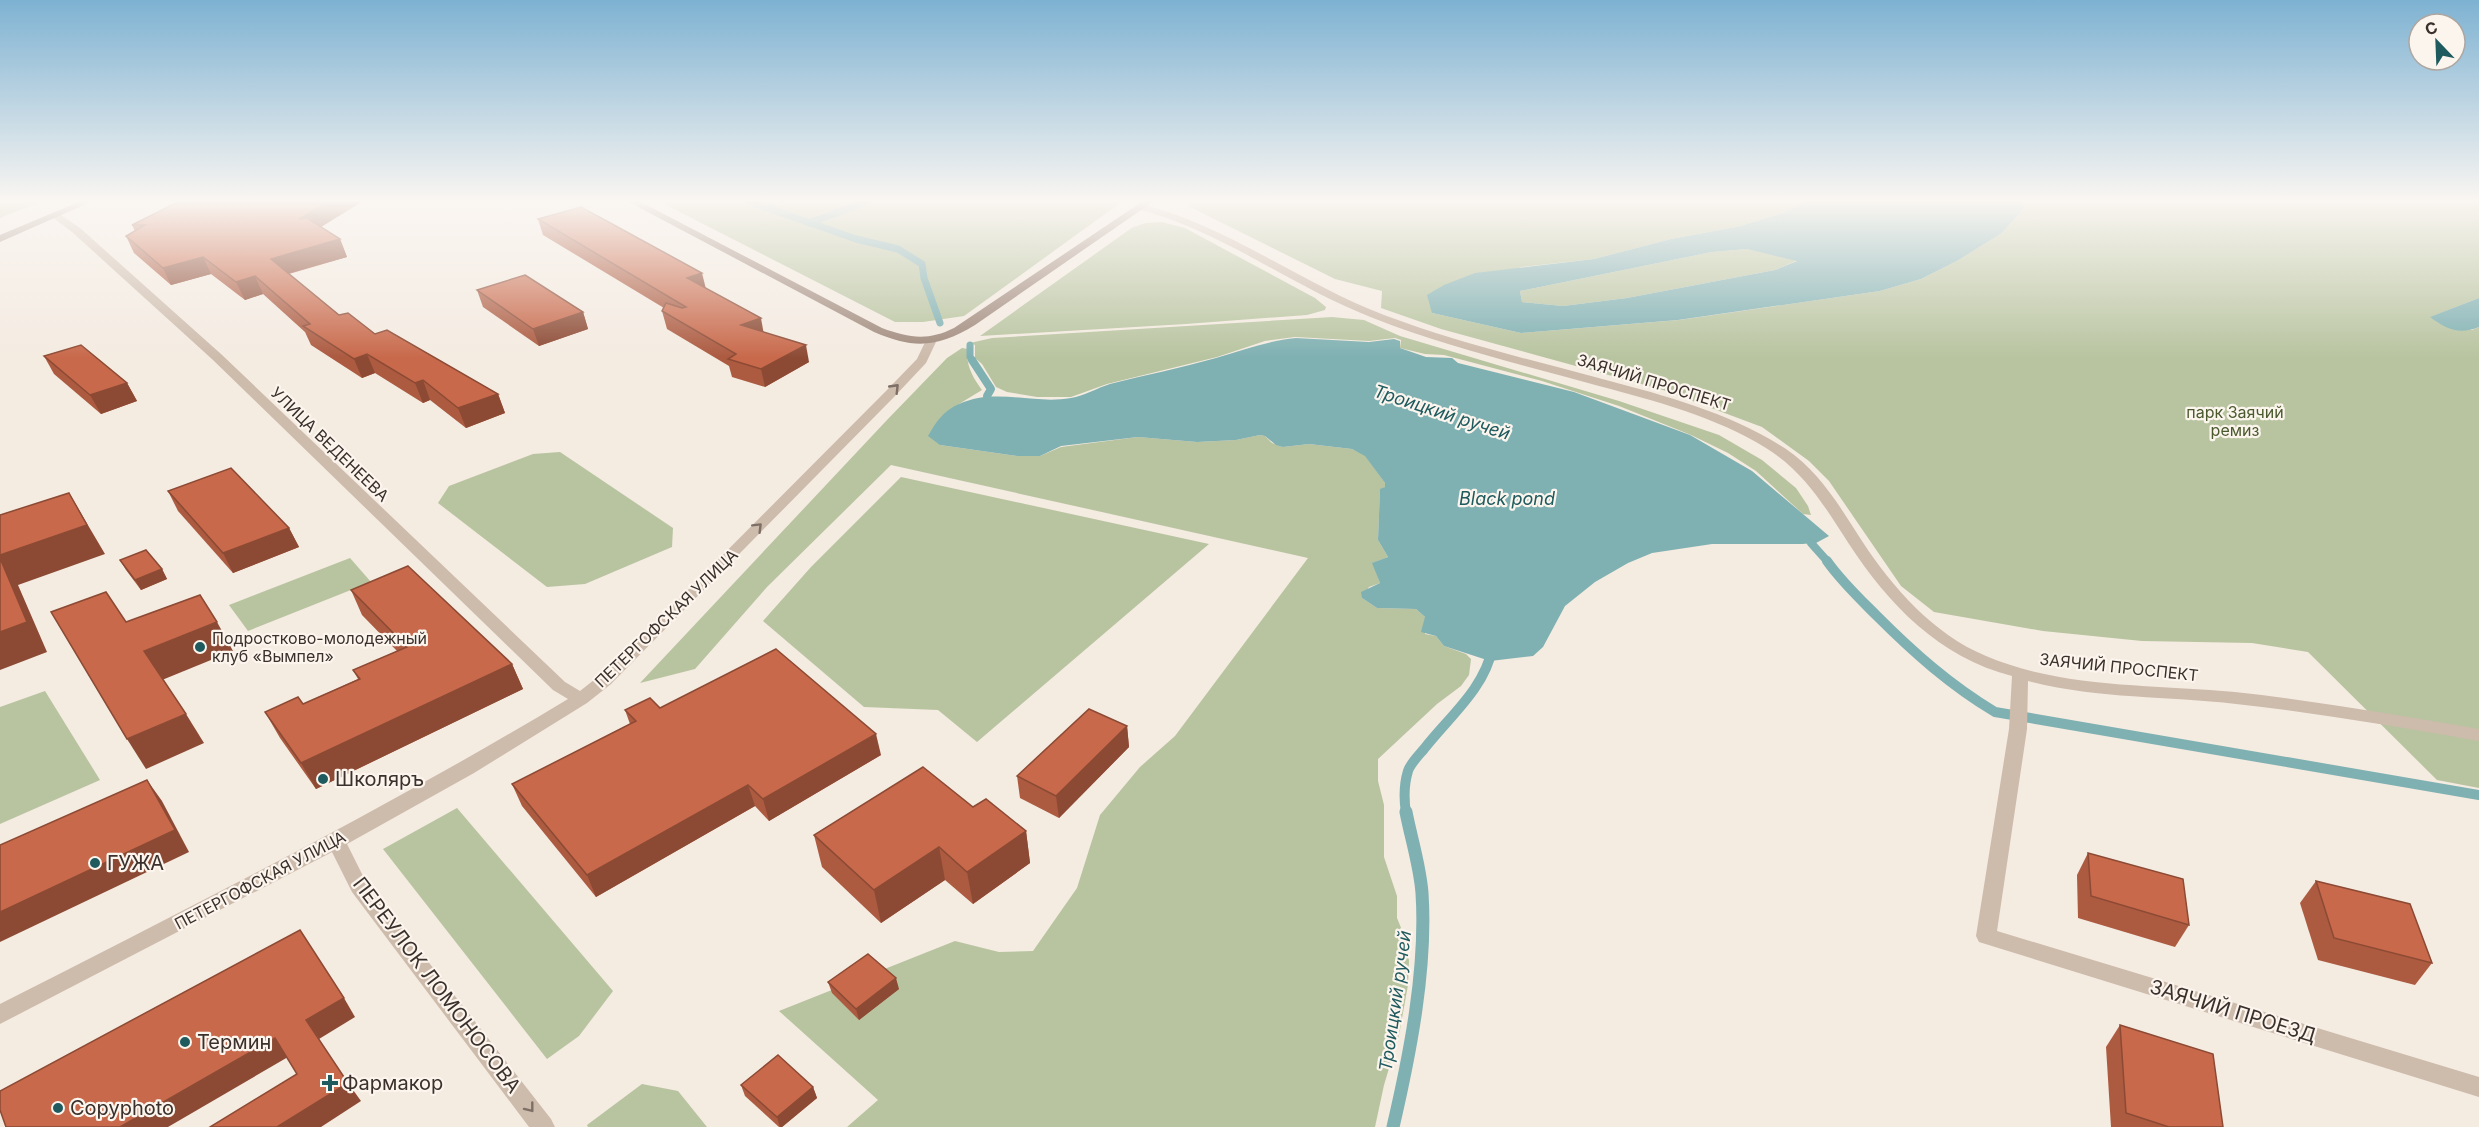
<svg xmlns="http://www.w3.org/2000/svg" width="2479" height="1127" font-family="Inter,sans-serif">
<style>
.green{fill:#b8c4a0}
.water{fill:#7fb0b2;fill-rule:evenodd}
.lines{fill:none;stroke-linecap:round;stroke-linejoin:round}
.stream-far3{stroke:#7fb0b2;stroke-width:7}
.stream-far2{stroke:#7fb0b2;stroke-width:8}
.stream-far1{stroke:#7fb0b2;stroke-width:10}
.stream{stroke:#7fb0b2;stroke-width:13}
.street{fill:#cdbbac;fill-rule:evenodd}
.secondary{fill:#a18a7d;fill-rule:evenodd}
.wall{fill:#ac5a40}
.shaded-wall{fill:#8c4a34}
.building{fill:#c8694b;stroke:#8c4a34;stroke-width:1.5}
.oneway{stroke:#7d6f65}
.poi-dot{fill:#1f5a5e;stroke:#fbf5ee;stroke-width:2}
.labels{text-anchor:middle;dominant-baseline:central;stroke-width:4.5;stroke-linejoin:round;paint-order:stroke}
.street-label{font-size:16px;fill:#3b302b;stroke:#fbf5ee}
.park-label{font-size:16px;fill:#4a5a2e;stroke:#fbf5ee}
.poi-label{font-size:16px;fill:#3b302b;stroke:#fbf5ee;text-anchor:start}
.water-label{font-size:18px;font-style:italic;fill:#1f5a5e;stroke:#fbf5ee}
.near-poi-label{font-size:20px;fill:#3b302b;stroke:#fbf5ee;text-anchor:start}
.near-street-label{font-size:20px;fill:#3b302b;stroke:#fbf5ee}
</style>
<rect width="100%" height="100%" fill="#f4ebe1"/>
<!-- green -->
<g class="green">
<polygon points="0,201 43,201 0,218"/>
<polygon points="658,201 1123,201 964,316 923,322 895,322"/>
<polygon points="1191,201 1804,201 1786,212 1741,226 1671,239 1594,259 1521,267 1432,313 1521,333 1679,320 1880,291 1921,279 1957,261 2002,233 2024,208 2021,201 2479,201 2479,298 2431,317 2472,330 2479,327 2479,788 2437,780 2308,652 2252,643 2142,641 2043,631 1934,612 1901,586 1829,481 1809,461 1762,427 1663,390 1441,329 1381,308 1382,291 1335,279 1188,206"/>
<polygon points="1162,222 1185,228 1315,298 1326,307 1325,310 1307,315 1186,324 980,336 1133,227 1146,223"/>
<polygon points="1747,249 1798,260 1775,270 1627,298 1563,306 1522,302 1520,291 1712,252"/>
<polygon points="1332,317 1364,320 1400,336 1619,401 1719,435 1762,460 1796,488 1808,506 1811,515 1803,514 1756,471 1728,453 1691,435 1619,406 1542,381 1444,355 1425,354 1400,348 1401,340 1395,338 1369,341 1295,337 1265,341 1217,357 1107,384 1071,397 1037,397 1007,392 996,387 982,364 975,358 975,345 970,343 992,338"/>
<path d="M962 348 968 349C965 364 973 378 982 390L959 404 940 445 1017 456H1040L1061 447 1138 437 1197 442 1236 440 1260 435 1265 436 1272 443 1283 447 1309 444 1352 449 1365 455 1385 483V487L1380 490 1378 540 1388 557 1373 563 1380 583 1369 587 1362 598 1377 608 1416 609 1425 617V634L1436 636 1444 646 1466 654 1471 659 1469 675 1461 686 1437 704 1378 759V781L1384 805V857L1397 896V918L1406 940 1409 961 1408 985 1399 1035 1384 1085 1375 1127H847L878 1100 779 1011 955 941 999 952 1033 951 1077 888 1100 815 1140 767 1175 736 1308 558 891 465 767 587 695 669 640 683 887 420 947 358Z"/>
<polygon points="560,452 673,528 672,547 585,584 547,587 438,503 449,486 533,454"/>
<polygon points="901,477 1209,544 977,742 938,710 864,707 763,621 811,567"/>
<polygon points="350,558 371,582 248,631 229,605"/>
<polygon points="45,691 100,780 0,824 0,707"/>
<polygon points="457,808 613,991 579,1036 547,1059 383,849"/>
<polygon points="642,1084 678,1091 707,1127 588,1127 587,1125"/>
</g>
<!-- water -->
<g class="water">
<path d="M1804 201H2021L2024 208 2002 233 1957 261 1921 279 1880 291 1678 320 1521 333 1432 313 1427 295 1444 285 1475 273 1594 259 1671 239 1741 226 1786 212ZM1747 249 1797 261 1775 270 1627 298 1563 306 1522 302 1520 291 1712 252Z"/>
<path d="M2479 298V327C2459 335 2446 329 2430 317Z"/>
<path d="M1296 338 1369 342 1394 339 1400 341V348L1426 357 1452 358 1458 363 1574 392 1690 435 1752 471 1829 536 1816 543 1802 544H1712L1652 553 1628 563 1595 582 1565 606 1543 647 1533 656 1490 661 1444 646 1436 636 1421 632 1425 617 1416 609 1377 608 1362 598 1361 592 1380 583 1372 563 1388 557 1378 540 1380 489 1385 487V483L1365 456 1352 449 1309 444 1283 447 1276 445 1265 436 1260 435 1236 440 1197 442 1138 437 1061 446 1040 456H1017L940 445 928 436C936 422 943 411 959 404 996 387 1033 405 1071 398 1084 396 1097 388 1110 384 1145 375 1181 368 1216 358 1243 350 1267 341 1296 338Z"/>
</g>
<g class="lines">
<!-- stream-far3 -->
<g class="stream-far3">
<polyline points="748,201 856,239 898,249 922,264 924,278 940,323"/>
<polyline points="809,223 868,201"/>
<polyline points="970,345 970,357 973,361"/>
</g>
<!-- stream-far2 -->
<g class="stream-far2">
<polyline points="972,360 991,389 987,396 990,408"/>
<polyline points="1811,543 1828,562"/>
</g>
<!-- stream-far1 -->
<g class="stream-far1">
<path d="M1827 561C1841 581 1859 598 1876 615 1914 653 1950 685 1995 712L2479 795"/>
<path d="M1406 813C1404 800 1404 784 1408 771 1410 764 1419 755 1424 749 1448 718 1485 688 1492 649"/>
</g>
<!-- stream -->
<path class="stream" d="M1393 1127C1410 1054 1427 968 1422 893 1420 866 1411 838 1406 812"/>
<!-- street -->
<g class="street">
<path d="M1140 204C1227 225 1300 283 1384 315 1456 342 1531 360 1606 380 1667 396 1733 414 1786 449 1820 472 1840 507 1862 541 1892 587 1933 634 1986 656 2064 689 2152 684 2235 692 2317 701 2398 715 2479 729V741C2398 727 2318 713 2236 704 2167 696 2096 699 2028 681L2027 729 1997 931 2479 1077V1097L1979 942 1976 936 2009 729 2012 676C1939 657 1889 605 1849 544 1825 507 1805 472 1766 448 1716 417 1656 401 1599 386 1523 365 1447 347 1373 318 1292 287 1221 230 1137 209V205Z"/>
<path d="M52 213H58L80 228 221 354 565 682 580 691 599 676 666 612 886 391 917 359 926 340H934L936 342 926 363 894 397 611 684 587 703 474 773 347 844 366 882 551 1119 555 1127H529L352 892 332 852 0 1024V1004C192 906 384 810 568 699L553 690 213 360 72 232 52 217Z"/>
</g>
<!-- secondary -->
<g class="secondary">
<polygon points="81,201 93,201 0,242 0,235"/>
<path d="M627 201H639L882 328C909 338 928 341 954 328L1143 201H1154L975 325C937 348 914 349 874 332Z"/>
</g>
</g>
<!-- wall -->
<g class="wall">
<polygon points="180,201 363,201 321,227 340,239 347,257 289,274 339,315 375,334 498,394 505,413 466,428 430,400 423,403 375,373 362,378 311,345 305,332 263,294 245,300 211,274 171,285 134,253 126,236 135,231 132,225"/>
<polygon points="538,219 705,288 764,332 809,362 765,387 732,377 729,366 667,329 662,311 664,308 543,235"/>
<polygon points="477,290 583,312 588,329 539,346 483,307"/>
<polygon points="44,356 127,383 137,401 101,414 54,374"/>
<polygon points="168,491 289,528 299,547 233,573 178,511"/>
<polygon points="120,560 162,569 167,579 141,590 126,570"/>
<polygon points="351,590 512,664 523,689 316,789 280,738 265,712 303,704 358,679 353,670 397,651 362,615"/>
<polygon points="660,708 881,755 769,821 755,806 596,897 522,806 512,784 630,724 625,710"/>
<polygon points="1127,726 1129,747 1059,818 1020,798 1017,776"/>
<polygon points="973,807 1026,831 1030,863 973,904 945,880 881,923 822,867 814,835"/>
<polygon points="2088,853 2189,925 2175,947 2078,918 2077,875"/>
<polygon points="2316,881 2432,963 2415,985 2318,960 2300,903"/>
<polygon points="828,982 899,989 859,1020 832,993"/>
<polygon points="2120,1025 2223,1127 2111,1127 2106,1047"/>
<polygon points="741,1085 813,1087 817,1098 782,1127 779,1127 745,1096"/>
</g>
<!-- shaded-wall -->
<g class="shaded-wall">
<polygon points="330,201 363,201 306,236 299,219"/>
<polygon points="340,239 347,257 279,276 271,259"/>
<polygon points="203,257 211,274 171,285 163,268"/>
<polygon points="702,273 706,289 687,278"/>
<polygon points="255,276 263,294 245,300 236,282"/>
<polygon points="583,312 588,329 539,346 533,329"/>
<polygon points="761,318 764,335 741,325"/>
<polygon points="806,345 809,362 765,387 761,369"/>
<polygon points="367,354 375,373 362,378 354,359"/>
<polygon points="423,380 430,400 423,403 415,383"/>
<polygon points="127,383 137,401 101,414 90,395"/>
<polygon points="498,394 505,413 466,428 458,408"/>
<polygon points="69,493 105,554 18,585 47,652 0,670 0,555"/>
<polygon points="289,528 299,547 233,573 223,553"/>
<polygon points="162,569 167,579 141,590 135,580"/>
<polygon points="217,622 233,651 162,680 144,651"/>
<polygon points="512,664 523,689 316,789 301,763"/>
<polygon points="186,714 204,743 146,769 127,739"/>
<polygon points="1127,726 1129,747 1059,818 1056,796"/>
<polygon points="876,734 881,755 769,821 763,799"/>
<polygon points="147,780 162,801 189,852 0,942 0,912"/>
<polygon points="748,785 755,806 596,897 587,875"/>
<polygon points="1026,831 1030,863 973,904 967,872"/>
<polygon points="939,847 945,880 881,923 874,890"/>
<polygon points="896,978 899,989 859,1020 856,1009"/>
<polygon points="344,998 355,1017 319,1039 306,1020"/>
<polygon points="275,1038 288,1057 168,1127 120,1127"/>
<polygon points="348,1083 361,1101 321,1127 277,1127"/>
<polygon points="813,1087 817,1098 782,1127 780,1127 777,1117"/>
</g>
<!-- building -->
<g class="building">
<polygon points="180,201 330,201 299,219 307,218 340,239 271,259 339,315 348,313 375,334 387,330 498,394 458,408 423,380 415,383 367,354 354,359 303,326 310,324 255,276 236,282 203,257 163,268 126,236 145,225 132,225"/>
<polygon points="581,207 702,273 687,278 761,318 741,325 806,345 761,369 728,359 736,354 662,311 666,303 682,308 686,307 538,219"/>
<polygon points="525,275 583,312 533,329 477,290"/>
<polygon points="81,345 127,383 90,395 44,356"/>
<polygon points="231,468 289,528 223,553 168,491"/>
<polygon points="69,493 87,525 0,555 0,515"/>
<polygon points="146,550 162,569 135,580 120,560"/>
<polygon points="0,558 27,622 0,632"/>
<polygon points="408,566 512,664 301,763 265,712 298,697 303,704 360,679 353,670 407,647 351,590"/>
<polygon points="106,592 126,622 200,595 217,622 144,651 186,714 127,739 51,612"/>
<polygon points="776,649 876,734 763,799 748,785 587,875 512,784 636,721 625,710 650,698 660,708"/>
<polygon points="1089,709 1127,726 1056,796 1017,776"/>
<polygon points="923,767 973,807 986,799 1026,831 967,872 939,847 874,890 814,835"/>
<polygon points="147,780 175,830 0,912 0,845"/>
<polygon points="2088,853 2183,879 2189,925 2091,896"/>
<polygon points="2316,881 2410,904 2432,963 2334,938"/>
<polygon points="300,930 344,998 306,1020 348,1083 277,1127 210,1127 297,1074 275,1038 120,1127 6,1127 0,1110 0,1091"/>
<polygon points="868,954 896,978 856,1009 828,982"/>
<polygon points="2120,1025 2213,1054 2223,1127 2169,1127 2126,1113"/>
<polygon points="778,1055 813,1087 777,1117 741,1085"/>
</g>
<!-- one-way arrows -->
<defs><path id="oneway-chevron" d="M-2-3.5L2.5 0L-2 3.5" fill="none" stroke-width="1.6" stroke-linecap="round" stroke-linejoin="round" transform="scale(1.5)"/></defs>
<g class="oneway">
<use href="#oneway-chevron" transform="translate(895 388) rotate(-46)"/>
<use href="#oneway-chevron" transform="translate(758 527) rotate(-45)"/>
<use href="#oneway-chevron" transform="translate(530 1108) rotate(52)"/>
</g>
<!-- sky -->
<linearGradient id="sky" x2="0" y2="1"><stop stop-color="#7eb2d2"/><stop offset="0.56" stop-color="#faf6f2"/><stop offset="1" stop-color="#faf6f2" stop-opacity="0"/></linearGradient>
<rect width="2479" height="358" fill="url(#sky)"/>
<!-- markers -->
<g class="poi-dot">
<circle cx="200" cy="647" r="6"/>
<circle cx="323" cy="779" r="6"/>
<circle cx="95" cy="863" r="6"/>
<circle cx="185" cy="1042" r="6"/>
<path d="M327 1074h6v6h6v6h-6v6h-6v-6h-6v-6h6z"/>
<circle cx="58" cy="1108" r="6"/>
</g>
<g class="labels">
<!-- street labels -->
<g class="street-label">
<text transform="translate(1654 382) rotate(17)">ЗАЯЧИЙ ПРОСПЕКТ</text>
<text transform="translate(330 444) rotate(44)">УЛИЦА ВЕДЕНЕЕВА</text>
<text transform="translate(666 618) rotate(-44)">ПЕТЕРГОФСКАЯ УЛИЦА</text>
<text transform="translate(2119 667) rotate(6)">ЗАЯЧИЙ ПРОСПЕКТ</text>
<text transform="translate(260 880) rotate(-28)">ПЕТЕРГОФСКАЯ УЛИЦА</text>
</g>
<!-- park labels -->
<g class="park-label">
<text x="2235" y="412">парк Заячий<tspan x="2235" dy="18">ремиз</tspan></text>
</g>
<!-- poi labels -->
<g class="poi-label">
<text x="212" y="638">Подростково-молодежный<tspan x="212" dy="18">клуб «Вымпел»</tspan></text>
</g>
<!-- water labels -->
<g class="water-label">
<text transform="translate(1442 412) rotate(18)">Троицкий ручей</text>
<text x="1507" y="498">Black pond</text>
<text transform="translate(1395 1001) rotate(-82)">Троицкий ручей</text>
</g>
<!-- near-poi labels -->
<g class="near-poi-label">
<text x="335" y="779">Школяръ</text>
<text x="107" y="863">ГУЖА</text>
<text x="197" y="1042">Термин</text>
<text x="342" y="1083">Фармакор</text>
<text x="70" y="1108">Copyphoto</text>
</g>
<!-- near-street labels -->
<g class="near-street-label">
<text transform="translate(437 985) rotate(53)">ПЕРЕУЛОК ЛОМОНОСОВА</text>
<text transform="translate(2233 1011) rotate(17)">ЗАЯЧИЙ ПРОЕЗД</text>
</g>
</g>
<!-- north arrow -->
<g transform="translate(2437 42) rotate(337)"><circle r="28" fill="#fbf5ee" stroke="#aea6a0" stroke-width="1.5"/>
<path d="M0-4.5L10 22L0 15L-10 22Z" fill="#1f5a5e"/>
<text y="-9" font-size="16" font-weight="bold" text-anchor="middle" fill="#3b302b">С</text>
</g>
</svg>
